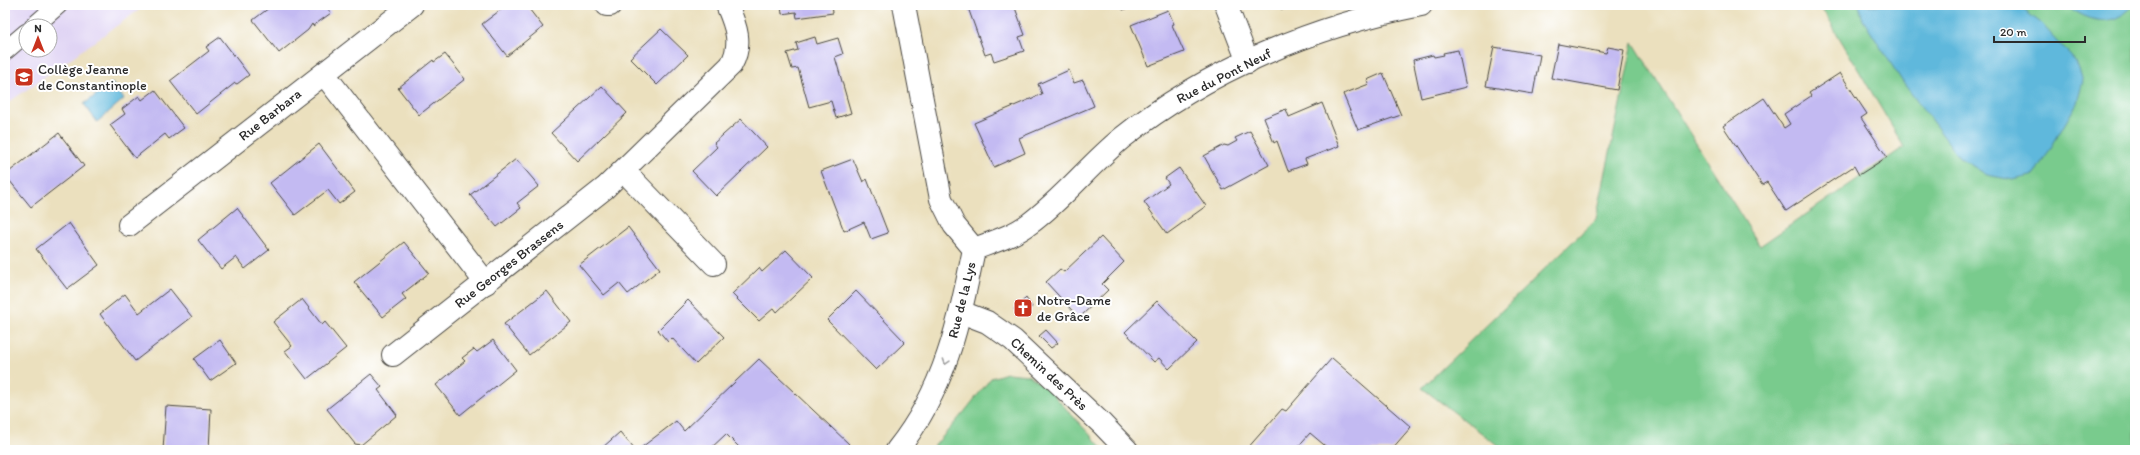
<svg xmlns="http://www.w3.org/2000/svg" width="2140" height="455" font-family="Itim,sans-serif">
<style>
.built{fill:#e0d4f4;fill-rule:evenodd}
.green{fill:#79cb8d;stroke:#527b5c}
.water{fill:#5eb8dc;stroke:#447284}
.building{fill:#c3baf2}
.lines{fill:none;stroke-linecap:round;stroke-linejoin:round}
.lane-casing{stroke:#484641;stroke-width:20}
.street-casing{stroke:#484641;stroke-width:24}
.lane{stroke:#fff;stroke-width:18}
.street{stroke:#fff;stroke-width:22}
.oneway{stroke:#a0a0a0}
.labels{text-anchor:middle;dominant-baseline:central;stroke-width:4;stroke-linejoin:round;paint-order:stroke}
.poi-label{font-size:14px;fill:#2b2b2b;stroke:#fff;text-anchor:start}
.street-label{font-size:14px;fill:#2b2b2b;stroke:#fff}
</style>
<rect width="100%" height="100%" fill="#fff"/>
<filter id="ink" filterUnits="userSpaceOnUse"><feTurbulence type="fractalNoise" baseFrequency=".025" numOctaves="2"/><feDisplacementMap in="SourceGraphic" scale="8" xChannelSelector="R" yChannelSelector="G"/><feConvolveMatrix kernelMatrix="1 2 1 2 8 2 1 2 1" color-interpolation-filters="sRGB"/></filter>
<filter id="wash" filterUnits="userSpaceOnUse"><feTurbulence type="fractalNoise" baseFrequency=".012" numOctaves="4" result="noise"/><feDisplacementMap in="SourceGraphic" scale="16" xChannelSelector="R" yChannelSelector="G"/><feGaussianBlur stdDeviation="0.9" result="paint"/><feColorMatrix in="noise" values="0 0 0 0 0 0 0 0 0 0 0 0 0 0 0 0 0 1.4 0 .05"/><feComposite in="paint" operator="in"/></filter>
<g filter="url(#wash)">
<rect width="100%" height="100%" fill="#ebe0be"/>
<!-- built -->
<path class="built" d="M5 5H146L5 105ZM26 26H50V50H26Z"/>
<!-- green -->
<g class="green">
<polygon points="1820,5 2135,5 2135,450 1504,450 1422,388 1596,219 1633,42 1760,246 1904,147"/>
<polygon points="1007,373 1028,375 1048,389 1104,450 931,450 965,411 991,378"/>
</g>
<!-- water -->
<g class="water">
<polygon points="1859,5 2017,5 2041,23 2076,62 2083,81 2077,103 2035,175 2013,180 1987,175 1960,158 1904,84 1863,20"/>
<path d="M2066 5H2134C2112 29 2089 22 2066 5Z"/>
<polygon points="112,83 124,99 97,122 84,104"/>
</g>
<g id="blocks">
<!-- building -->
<g class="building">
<polygon points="273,5 325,5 331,13 313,26 312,24 308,30 279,53 253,20"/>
<polygon points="507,5 526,5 543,27 507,56 482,24"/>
<polygon points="781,5 832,5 833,13 797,18 796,12 782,14"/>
<polygon points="967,5 1014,5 1025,35 1019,37 1024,51 994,61 991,53 985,55"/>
<polygon points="1121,5 1135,5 1123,10"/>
<polygon points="1280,5 1294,5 1282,10"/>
<polygon points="1168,10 1174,24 1172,25 1184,52 1148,66 1131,25"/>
<polygon points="661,29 688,55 657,85 630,58"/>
<polygon points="220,37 249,75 237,84 235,83 196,114 170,81 209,51 206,47"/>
<polygon points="815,37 817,44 838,38 843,54 835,57 851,113 836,118 831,101 809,107 798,68 792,69 787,53 798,50 796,43"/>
<polygon points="1558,44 1606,53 1608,47 1624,50 1617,90 1551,78"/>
<polygon points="1494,47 1540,55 1533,94 1486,86"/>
<polygon points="1458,50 1466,87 1421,98 1413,60 1433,55 1434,57 1444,55 1443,53"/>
<polygon points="445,54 465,79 419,115 398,88 433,60 434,62"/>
<polygon points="1069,70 1074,83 1083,80 1094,106 1019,138 1025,153 994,167 974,123 1042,94 1038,84"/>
<polygon points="1383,73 1401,115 1358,130 1343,94 1369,84 1367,80"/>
<polygon points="1840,73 1867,114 1861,118 1887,157 1859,175 1854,166 1786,211 1767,182 1762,185 1723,126 1764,98 1784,128 1790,124 1784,114 1811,96 1809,93"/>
<polygon points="602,86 627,113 577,161 551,133"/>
<polygon points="155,90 184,128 169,139 165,134 135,158 110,125 125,114 122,109 139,96 142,100"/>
<polygon points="1322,103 1339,146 1305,159 1307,164 1288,171 1277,141 1274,143 1264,118 1286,109 1289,117"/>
<polygon points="741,119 767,147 716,196 692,171 717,147 714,143"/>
<polygon points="1250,131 1269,165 1223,190 1204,156 1224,145 1228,146 1237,141 1235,138"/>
<polygon points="59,133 84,166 31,207 5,175"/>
<polygon points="319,144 355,192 339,204 328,190 295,215 270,183"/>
<polygon points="516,159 539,186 517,203 521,208 497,227 470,195"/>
<polygon points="853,159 863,182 867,179 888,233 871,239 864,222 844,231 821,171"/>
<polygon points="1179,168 1206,206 1167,234 1144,202 1169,184 1165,178"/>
<polygon points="237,208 269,250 245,269 236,257 221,269 198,240"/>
<polygon points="69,223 99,265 67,289 36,249"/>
<polygon points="628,227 660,269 628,294 619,283 604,295 579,265"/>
<polygon points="1101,237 1124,262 1102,284 1108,290 1079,318 1046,282 1060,269 1064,272"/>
<polygon points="404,242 429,273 402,294 406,299 383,317 354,282"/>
<polygon points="786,250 813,278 777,312 774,308 759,321 732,294 759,268 762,272"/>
<polygon points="170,289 192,317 135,361 100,314 125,294 139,313"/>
<polygon points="547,291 571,322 529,355 504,324"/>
<polygon points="856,291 905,342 876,370 827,320"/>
<polygon points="1026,298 1032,307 1020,316 1014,309"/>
<polygon points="302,299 322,325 325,322 346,348 307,379 285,351 292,346 273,322"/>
<polygon points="688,300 724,337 696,364 672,338 668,342 658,330"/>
<polygon points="1157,301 1197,342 1169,369 1159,358 1154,362 1125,332"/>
<polygon points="1046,330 1058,343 1051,348 1039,336"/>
<polygon points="220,340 236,363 210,381 194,359"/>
<polygon points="493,340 516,370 460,415 436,385 465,361 462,358 474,349 477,352"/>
<polygon points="1332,358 1411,427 1391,450 1330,450 1310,433 1295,450 1246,450 1282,409 1286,411"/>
<polygon points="759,359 849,444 844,450 742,450 726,434 709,450 638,450 676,421 684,431"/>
<polygon points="371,374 382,387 378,390 397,415 361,445 355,444 327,409"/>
<polygon points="166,406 211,409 209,450 163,450"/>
<polygon points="620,432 635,450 604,450 602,448"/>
</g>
</g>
</g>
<g filter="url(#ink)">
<use href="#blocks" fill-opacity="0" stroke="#484641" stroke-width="1"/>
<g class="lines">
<defs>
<g id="lane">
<polyline points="34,26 58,5"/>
<polyline points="5,51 26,33"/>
</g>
<g id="street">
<polyline points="607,5 610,5"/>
<polyline points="904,5 941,199 954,225 974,249"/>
<polyline points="1226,5 1248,62"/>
<polyline points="324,74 486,283"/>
<polyline points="624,171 714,264"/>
<polyline points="129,225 412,5"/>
<path d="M974 249C993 242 1013 236 1029 224 1063 199 1090 164 1122 138 1207 70 1314 26 1421 5"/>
<polyline points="961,312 987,322 1013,340 1102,424 1127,450"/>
<path d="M393 355 605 188 731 65C743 44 736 26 727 5"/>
<path d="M897 450C945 390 959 323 974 249"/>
</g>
</defs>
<!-- lane casing -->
<use href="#lane" class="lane-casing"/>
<!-- street casing -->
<use href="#street" class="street-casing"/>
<!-- lane -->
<use href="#lane" class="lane"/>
<!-- street -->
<use href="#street" class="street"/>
</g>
<!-- one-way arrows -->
<defs><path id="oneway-chevron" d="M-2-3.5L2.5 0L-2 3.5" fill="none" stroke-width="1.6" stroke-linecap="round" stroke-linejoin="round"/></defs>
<use class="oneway" href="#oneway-chevron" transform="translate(946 362) rotate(108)"/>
</g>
<!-- icons -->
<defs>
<symbol id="school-square" viewBox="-11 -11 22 22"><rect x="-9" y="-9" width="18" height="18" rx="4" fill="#c8321e" stroke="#fff"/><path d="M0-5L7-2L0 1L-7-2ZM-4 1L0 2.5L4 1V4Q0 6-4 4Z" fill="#fff"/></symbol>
<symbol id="church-square" viewBox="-11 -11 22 22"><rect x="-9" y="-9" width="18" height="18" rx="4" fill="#c8321e" stroke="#fff"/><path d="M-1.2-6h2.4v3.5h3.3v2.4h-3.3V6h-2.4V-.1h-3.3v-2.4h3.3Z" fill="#fff"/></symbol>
</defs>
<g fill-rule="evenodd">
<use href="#school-square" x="13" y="66" width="22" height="22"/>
<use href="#church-square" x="1012" y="297" width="22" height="22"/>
</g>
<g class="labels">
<!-- poi labels -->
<g class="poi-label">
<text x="38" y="69">Collège Jeanne<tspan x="38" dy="16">de Constantinople</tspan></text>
<text x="1037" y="300">Notre-Dame<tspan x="1037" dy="16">de Grâce</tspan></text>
</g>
<!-- street labels -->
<g class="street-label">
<text transform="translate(1224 76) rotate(-27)">Rue du Pont Neuf</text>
<text transform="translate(270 115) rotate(-38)">Rue Barbara</text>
<text transform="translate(509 264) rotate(-38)">Rue Georges Brassens</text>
<text transform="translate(962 300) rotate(-76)">Rue de la Lys</text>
<text transform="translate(1049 374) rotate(43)">Chemin des Près</text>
</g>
</g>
<!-- margin -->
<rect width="2140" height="455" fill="none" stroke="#fff" stroke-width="20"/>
<!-- north arrow -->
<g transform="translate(38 38)"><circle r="19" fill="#ffffff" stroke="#aaaaaa"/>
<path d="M0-3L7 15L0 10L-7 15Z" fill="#c8321e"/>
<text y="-6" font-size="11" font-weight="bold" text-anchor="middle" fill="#2b2b2b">N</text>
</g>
<!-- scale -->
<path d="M1994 36v6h91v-6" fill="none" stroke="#2b2b2b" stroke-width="2"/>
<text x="2000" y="36" font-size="12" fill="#2b2b2b" stroke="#ffffff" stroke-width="3" paint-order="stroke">20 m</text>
</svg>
